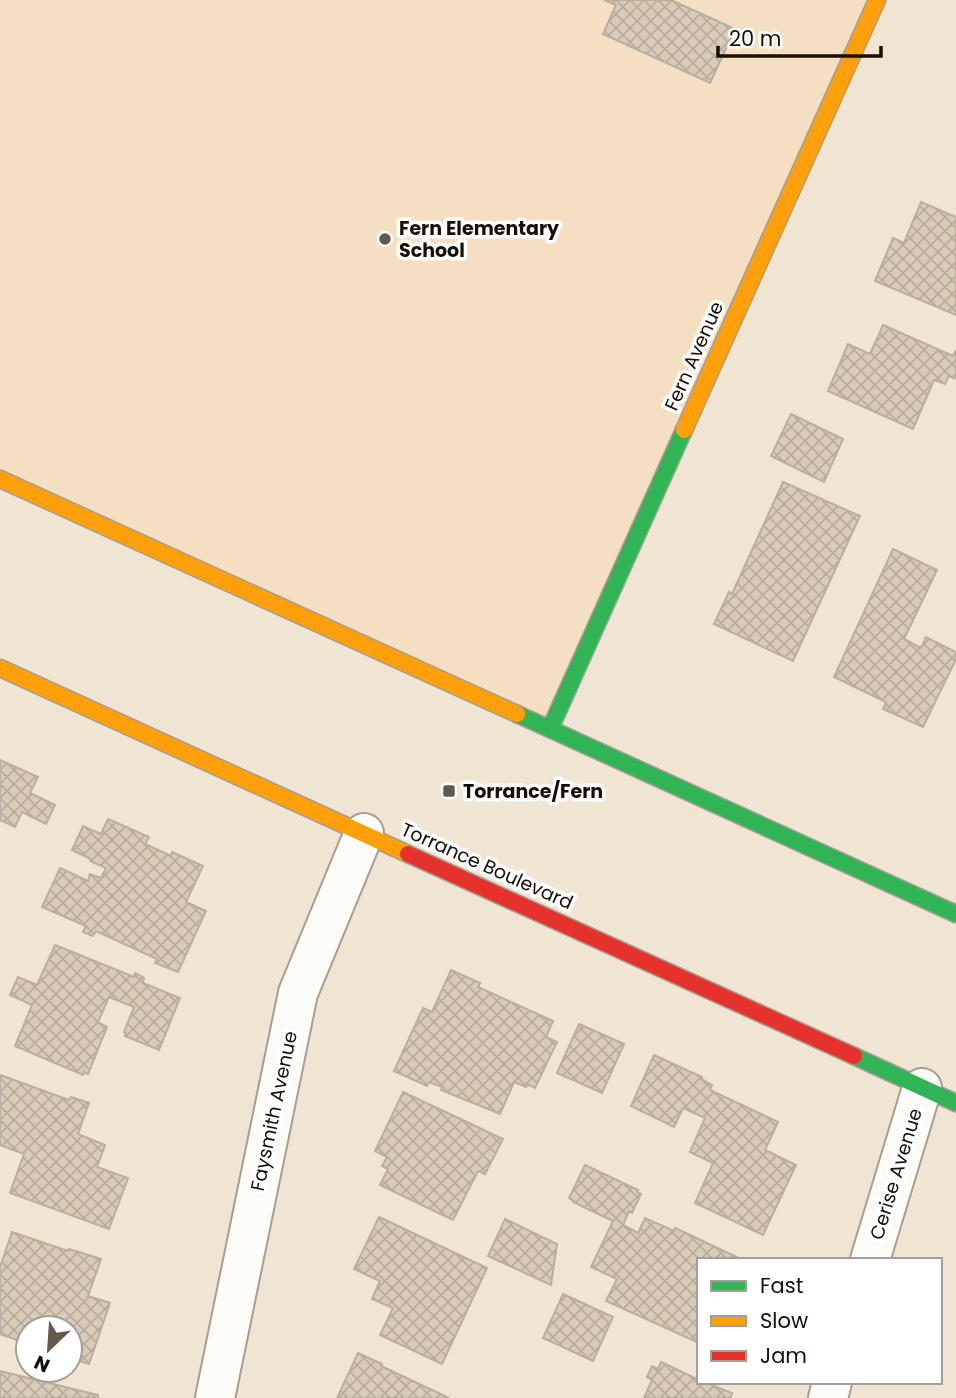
<svg xmlns="http://www.w3.org/2000/svg" width="956" height="1398" font-family="Poppins,sans-serif">
<style>
.built{fill:#f4dfc3}
.building{fill:url(#building-cross-hatch);stroke:#b8aea1;stroke-width:2}
.lines{fill:none;stroke-linecap:round;stroke-linejoin:round}
.street-casing{stroke:#a79e92;stroke-width:42}
.fast-casing{stroke:#a79e92;stroke-width:19}
.slow-casing{stroke:#a79e92;stroke-width:19}
.jam-casing{stroke:#a79e92;stroke-width:19}
.street{stroke:#fdfbf8;stroke-width:38}
.fast{stroke:#30b455;stroke-width:16}
.slow{stroke:#ff9f0a;stroke-width:16}
.jam{stroke:#e5322d;stroke-width:16}
.poi-dot{fill:#635a4d;stroke:#fff;stroke-width:2.5}
.labels{text-anchor:middle;dominant-baseline:central;stroke-width:7;stroke-linejoin:round;paint-order:stroke}
.poi-label{font-size:19px;font-weight:bold;fill:#170f05;stroke:#fff;text-anchor:start}
.street-label{font-size:19px;fill:#170f05;stroke:#fff}
</style>
<defs>
<pattern id="building-cross-hatch" width="8" height="8" patternUnits="userSpaceOnUse" patternTransform="scale(1.75)"><rect width="8" height="8" fill="#d9cbb8"/><path d="M0 0l8 8M0 8l8-8" fill="none" stroke="#baad9d"/></pattern>
</defs>
<rect width="100%" height="100%" fill="#f0e4d3"/>
<!-- built -->
<polygon class="built" points="0,0 877,0 550,729 0,478"/>
<!-- building -->
<g class="building">
<polygon points="604,0 671,0 735,29 710,83 603,34 616,5"/>
<polygon points="921,202 956,217 956,315 875,281 893,238 904,243"/>
<polygon points="883,325 953,356 956,350 956,379 949,376 945,384 934,380 913,429 828,391 848,344 870,354"/>
<polygon points="791,414 843,439 824,482 771,456"/>
<polygon points="783,482 860,516 793,661 714,624 729,592 732,594"/>
<polygon points="893,549 937,570 904,639 921,648 926,637 956,652 956,659 923,727 883,709 886,702 834,677"/>
<polygon points="0,760 38,777 30,793 55,805 46,824 22,812 15,827 0,820"/>
<polygon points="108,819 149,837 145,844 171,856 172,852 203,866 186,902 206,911 178,972 155,963 157,959 96,931 93,936 83,932 86,926 42,907 60,868 88,881 90,874 101,878 106,868 90,861 91,859 72,850 83,826 101,834"/>
<polygon points="55,945 134,977 135,973 144,978 143,983 180,998 159,1050 125,1036 126,1034 124,1032 134,1007 109,997 98,1022 107,1027 88,1074 84,1072 83,1075 15,1046 32,1005 10,995 18,977 37,985"/>
<polygon points="451,970 480,983 478,987 553,1021 546,1037 557,1042 535,1088 527,1084 526,1087 514,1082 500,1114 441,1090 442,1087 429,1082 427,1086 394,1071 423,1008 432,1012"/>
<polygon points="579,1024 624,1044 602,1093 557,1073"/>
<polygon points="654,1055 702,1077 701,1079 712,1085 710,1090 778,1122 765,1150 796,1165 763,1235 695,1203 713,1163 690,1152 705,1118 683,1108 674,1127 631,1106"/>
<polygon points="0,1075 69,1100 71,1097 89,1103 78,1134 105,1145 97,1167 128,1178 109,1229 10,1193 24,1154 0,1145"/>
<polygon points="403,1092 503,1139 485,1174 478,1171 453,1220 380,1185 388,1169 382,1166 387,1157 375,1151"/>
<polygon points="585,1165 638,1190 637,1192 641,1194 632,1213 629,1211 623,1225 638,1233 645,1218 674,1231 675,1228 743,1260 699,1260 699,1343 606,1301 617,1279 591,1267 613,1221 573,1202 574,1201 569,1198"/>
<polygon points="379,1217 487,1268 442,1364 380,1335 393,1308 372,1299 380,1281 354,1269"/>
<polygon points="505,1219 557,1244 551,1285 488,1256"/>
<polygon points="12,1232 68,1251 69,1249 101,1259 88,1296 110,1303 89,1364 70,1358 70,1328 28,1328 28,1344 0,1334 0,1267"/>
<polygon points="563,1294 613,1317 593,1361 543,1338"/>
<polygon points="358,1353 382,1364 381,1366 449,1398 337,1398"/>
<polygon points="661,1362 699,1380 699,1382 704,1382 732,1393 730,1398 644,1398 652,1380 647,1377 652,1366 658,1369"/>
<polygon points="0,1371 98,1395 98,1398 0,1398"/>
</g>
<g class="lines">
<defs>
<g id="street">
<polyline points="870,1260 922,1088"/>
<polyline points="215,1398 298,993 364,833"/>
<polyline points="828,1398 832,1382"/>
</g>
<g id="fast">
<polyline points="517,714 956,914"/>
<polyline points="550,729 684,430"/>
<polyline points="854,1056 956,1103"/>
</g>
<g id="slow">
<polyline points="684,430 877,0"/>
<polyline points="0,479 517,714"/>
<polyline points="0,668 408,854"/>
</g>
<polyline id="jam" points="408,854 854,1056"/>
</defs>
<!-- street casing -->
<use href="#street" class="street-casing"/>
<!-- fast casing -->
<use href="#fast" class="fast-casing"/>
<!-- slow casing -->
<use href="#slow" class="slow-casing"/>
<!-- jam casing -->
<use href="#jam" class="jam-casing"/>
<!-- street -->
<use href="#street" class="street"/>
<!-- fast -->
<use href="#fast" class="fast"/>
<!-- slow -->
<use href="#slow" class="slow"/>
<!-- jam -->
<use href="#jam" class="jam"/>
</g>
<!-- markers -->
<g class="poi-dot">
<circle cx="385" cy="239" r="7"/>
<rect x="442" y="784" width="14" height="14" rx="3.5"/>
</g>
<g class="labels">
<!-- poi labels -->
<g class="poi-label">
<text x="399" y="228">Fern Elementary<tspan x="399" dy="22">School</tspan></text>
<text x="463" y="791">Torrance/Fern</text>
</g>
<!-- street labels -->
<g class="street-label">
<text transform="translate(694 356) rotate(-66)">Fern Avenue</text>
<text transform="translate(487 866) rotate(24)">Torrance Boulevard</text>
<text transform="translate(274 1111) rotate(-78)">Faysmith Avenue</text>
<text transform="translate(896 1174) rotate(-73)">Cerise Avenue</text>
</g>
</g>
<!-- legend -->
<rect x="697" y="1258" width="245" height="126" fill="#ffffff" stroke="#a29f9b" stroke-width="2"/>
<rect x="711" y="1281" width="35" height="10" fill="#30b455" stroke="#a29f9b" stroke-width="2"/>
<text x="760" y="1293" font-size="21" fill="#170f05">Fast</text>
<rect x="711" y="1316" width="35" height="10" fill="#ff9f0a" stroke="#a29f9b" stroke-width="2"/>
<text x="760" y="1328" font-size="21" fill="#170f05">Slow</text>
<rect x="711" y="1351" width="35" height="10" fill="#e5322d" stroke="#a29f9b" stroke-width="2"/>
<text x="760" y="1363" font-size="21" fill="#170f05">Jam</text>
<!-- north arrow -->
<g transform="translate(49 1349) rotate(205)"><circle r="33" fill="#ffffff" stroke="#a29f9b" stroke-width="2"/>
<path d="M0-5L12 26L0 18L-12 26Z" fill="#635a4d"/>
<text y="-10" font-size="19" font-weight="bold" text-anchor="middle" fill="#170f05">N</text>
</g>
<!-- scale -->
<path d="M718 46v10h163v-10" fill="none" stroke="#170f05" stroke-width="3.5"/>
<text x="729" y="46" font-size="21" fill="#170f05" stroke="#ffffff" stroke-width="5" paint-order="stroke">20 m</text>
</svg>
